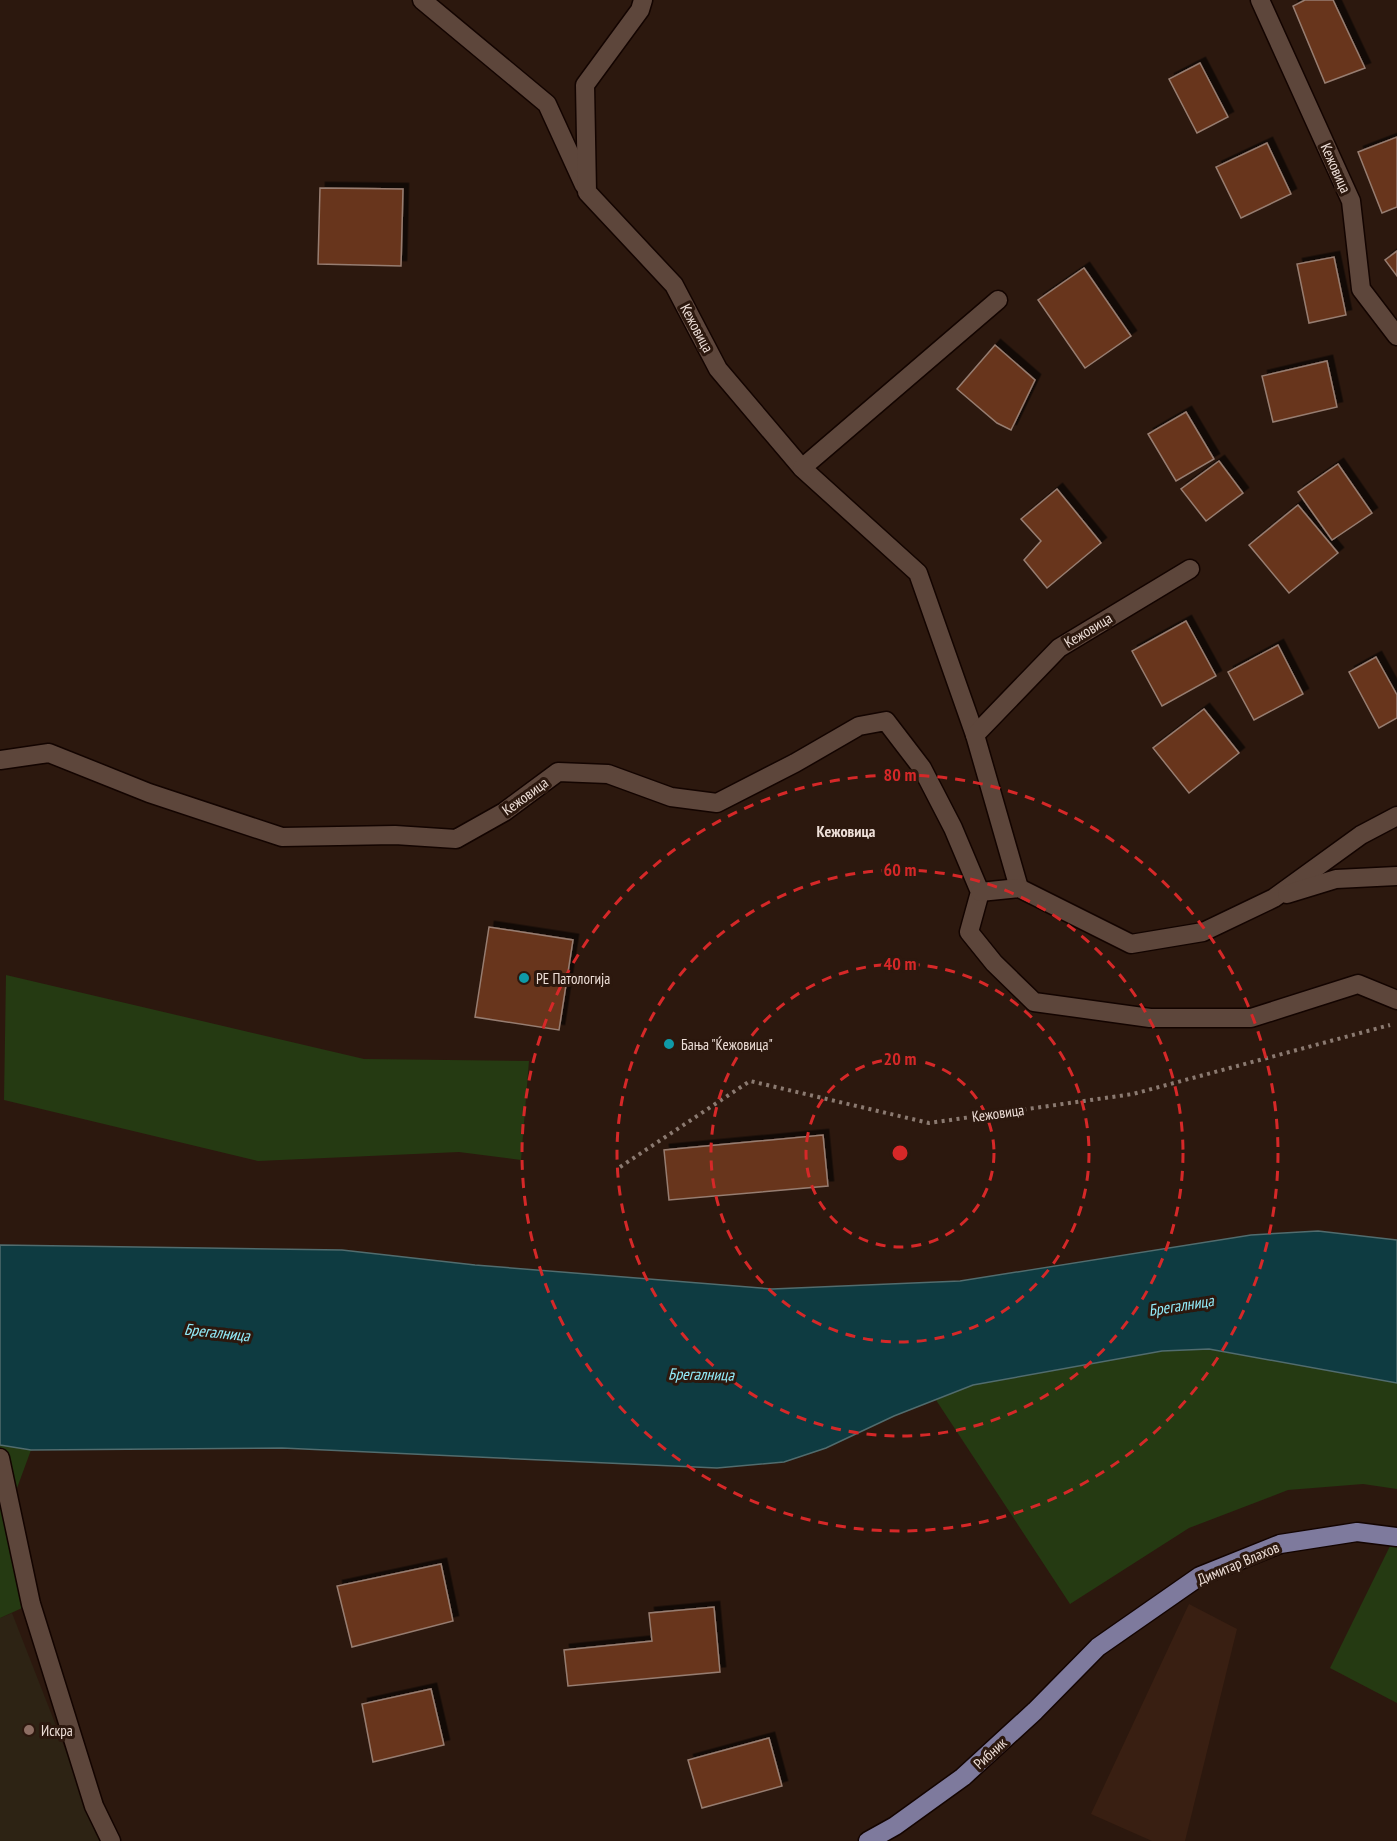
<svg xmlns="http://www.w3.org/2000/svg" width="1397" height="1841" font-family="'PT Sans Narrow',sans-serif">
<style>
.commercial{fill:#2d2314}
.built{fill:#391f12}
.green{fill:#253a12}
.water{fill:#0e3b41;stroke:#516c6e;stroke-width:1.5}
.building{fill:#68361c;stroke:#977d71;stroke-width:1.5;filter:url(#shadow)}
.lines{fill:none;stroke-linecap:round;stroke-linejoin:round}
.minor-casing{stroke:#130400;stroke-width:21}
.major-casing{stroke:#130400;stroke-width:21}
.path{stroke:#8b7a71;stroke-width:4;stroke-dasharray:3 4.5;stroke-linecap:butt}
.minor{stroke:#5d463b;stroke-width:18}
.major{stroke:#7e7a9d;stroke-width:18}
.ring{fill:none;stroke:#d62828;stroke-width:3;stroke-dasharray:10 8}
.culture-dot{fill:#0f9aa8;stroke:#2c180e;stroke-width:2}
.education-dot{fill:#8d6e63;stroke:#2c180e;stroke-width:2}
.labels{text-anchor:middle;dominant-baseline:central;stroke-width:6;stroke-linejoin:round;paint-order:stroke}
.street-label{font-size:15px;fill:#eedfd8;stroke:#2c180e}
.poi-label{font-size:15px;fill:#eedfd8;stroke:#2c180e;text-anchor:start}
.neighbourhood-label{font-size:16px;font-weight:bold;fill:#eedfd8;stroke:#2c180e}
.water-label{font-size:16px;font-style:italic;fill:#93eefc;stroke:#2c180e}
.centre{fill:#d62828;stroke:#2c180e;stroke-width:3}
.ring-label{font-size:18px;text-anchor:middle;font-weight:bold;fill:#d62828;stroke:#2c180e;stroke-width:6;stroke-linejoin:round;paint-order:stroke}
</style>
<defs>
<filter id="shadow"><feDropShadow dx="5.5" dy="-5.5" stdDeviation="0" flood-color="#0009"/></filter>
</defs>
<rect width="100%" height="100%" fill="#2c180e"/>
<!-- commercial -->
<polygon class="commercial" points="12,1613 101,1841 0,1841 0,1618"/>
<!-- built -->
<polygon class="built" points="1189,1604 1237,1629 1185,1841 1152,1841 1091,1814"/>
<!-- green -->
<g class="green">
<polygon points="6,975 364,1059 529,1061 521,1160 459,1152 258,1161 4,1100"/>
<polygon points="1209,1349 1397,1383 1397,1489 1363,1484 1288,1490 1189,1528 1070,1604 936,1400 973,1385 1162,1350"/>
<polygon points="0,1445 31,1450 10,1507 31,1604 0,1618"/>
<polygon points="1393,1540 1397,1541 1397,1703 1330,1668"/>
</g>
<!-- water -->
<polygon class="water" points="1318,1231 1397,1240 1397,1383 1209,1349 1162,1351 973,1385 894,1416 826,1448 784,1462 717,1468 282,1448 31,1450 0,1445 0,1245 342,1250 475,1265 772,1289 960,1281 1251,1235"/>
<!-- building -->
<g class="building">
<polygon points="1305,0 1333,0 1365,68 1325,83 1293,6"/>
<polygon points="1200,63 1228,117 1197,133 1169,79"/>
<polygon points="1397,137 1397,207 1382,213 1358,152"/>
<polygon points="1267,143 1291,194 1241,218 1216,167"/>
<polygon points="320,188 403,189 401,266 318,264"/>
<polygon points="1397,251 1397,276 1385,260"/>
<polygon points="1334,257 1346,315 1309,323 1297,264"/>
<polygon points="1084,268 1131,336 1085,368 1038,300"/>
<polygon points="995,345 1035,380 1011,430 997,423 957,389"/>
<polygon points="1327,361 1337,407 1273,422 1262,376"/>
<polygon points="1186,412 1214,459 1176,481 1148,434"/>
<polygon points="1219,461 1243,493 1206,521 1181,489"/>
<polygon points="1338,464 1372,513 1332,540 1298,492"/>
<polygon points="1057,489 1101,543 1047,588 1024,560 1041,541 1021,519"/>
<polygon points="1298,505 1338,553 1289,593 1249,545"/>
<polygon points="1186,621 1216,676 1162,706 1132,651"/>
<polygon points="1278,645 1303,694 1254,720 1228,672"/>
<polygon points="1376,657 1397,695 1397,718 1379,728 1349,672"/>
<polygon points="1204,709 1239,753 1189,793 1153,748"/>
<polygon points="489,927 573,940 559,1030 475,1017"/>
<polygon points="823,1135 828,1186 669,1200 664,1150"/>
<polygon points="441,1564 453,1621 352,1647 337,1586"/>
<polygon points="714,1607 720,1672 568,1686 564,1650 652,1641 649,1613"/>
<polygon points="431,1689 444,1745 373,1762 362,1704"/>
<polygon points="769,1738 782,1786 702,1808 688,1760"/>
</g>
<g class="lines">
<defs>
<g id="minor">
<polyline points="422,0 547,104 584,185"/>
<polyline points="643,0 640,10 585,85 587,192 674,285 718,369 802,468"/>
<polyline points="1260,0 1351,201 1361,289 1397,336"/>
<polyline points="975,735 918,573 802,468 998,300"/>
<polyline points="0,760 49,753 149,793 282,837 395,835 456,839 504,812 558,772 608,774 671,797 717,803 795,763 859,726 886,721 922,768 953,828 980,892 969,932 994,963 1034,1002 1150,1018 1251,1018 1358,984 1397,1000"/>
<polyline points="1019,888 975,735 1059,648 1190,569"/>
<polyline points="980,892 1019,888 1131,944 1203,932 1274,898 1361,835 1397,816"/>
<polyline points="1287,894 1336,879 1397,876"/>
<polyline points="0,1458 31,1604 94,1806 111,1841"/>
</g>
<polyline id="major" points="868,1841 895,1826 963,1777 1035,1711 1098,1647 1200,1576 1280,1544 1357,1532 1397,1537"/>
</defs>
<!-- minor casing -->
<use href="#minor" class="minor-casing"/>
<!-- major casing -->
<use href="#major" class="major-casing"/>
<!-- path -->
<polyline class="path" points="620,1167 750,1081 929,1123 1133,1094 1390,1025"/>
<!-- minor -->
<use href="#minor" class="minor"/>
<!-- major -->
<use href="#major" class="major"/>
</g>
<!-- distance rings -->
<g class="ring">
<circle cx="900" cy="1153" r="94"/>
<circle cx="900" cy="1153" r="189"/>
<circle cx="900" cy="1153" r="283"/>
<circle cx="900" cy="1153" r="378"/>
</g>
<!-- markers -->
<g class="culture-dot">
<circle cx="524" cy="978" r="6"/>
<circle cx="669" cy="1044" r="6"/>
</g>
<circle class="education-dot" cx="29" cy="1730" r="6"/>
<g class="labels">
<!-- street labels -->
<g class="street-label">
<text transform="translate(1336 168) rotate(66)">Кежовица</text>
<text transform="translate(697 328) rotate(62)">Кежовица</text>
<text transform="translate(1088 630) rotate(-31)">Кежовица</text>
<text transform="translate(525 796) rotate(-36)">Кежовица</text>
<text transform="translate(998 1113) rotate(-8)">Кежовица</text>
<text transform="translate(1238 1563) rotate(-23)">Димитар Влахов</text>
<text transform="translate(990 1753) rotate(-42)">Рибник</text>
</g>
<!-- poi labels -->
<g class="poi-label">
<text x="536" y="978">РЕ Патологија</text>
<text x="681" y="1044">Бања "Ќежовица"</text>
<text x="41" y="1730">Искра</text>
</g>
<!-- neighbourhood labels -->
<g class="neighbourhood-label">
<text x="846" y="831">Кежовица</text>
</g>
<!-- water labels -->
<g class="water-label">
<text transform="translate(1181 1305) rotate(-9)">Брегалница</text>
<text transform="translate(217 1332) rotate(6)">Брегалница</text>
<text transform="translate(701 1374) rotate(1)">Брегалница</text>
</g>
</g>
<circle cx="900" cy="1153" r="9" class="centre"/>
<g class="ring-label">
<text x="900" y="781">80 m</text>
<text x="900" y="876">60 m</text>
<text x="900" y="970">40 m</text>
<text x="900" y="1065">20 m</text>
</g>
</svg>
